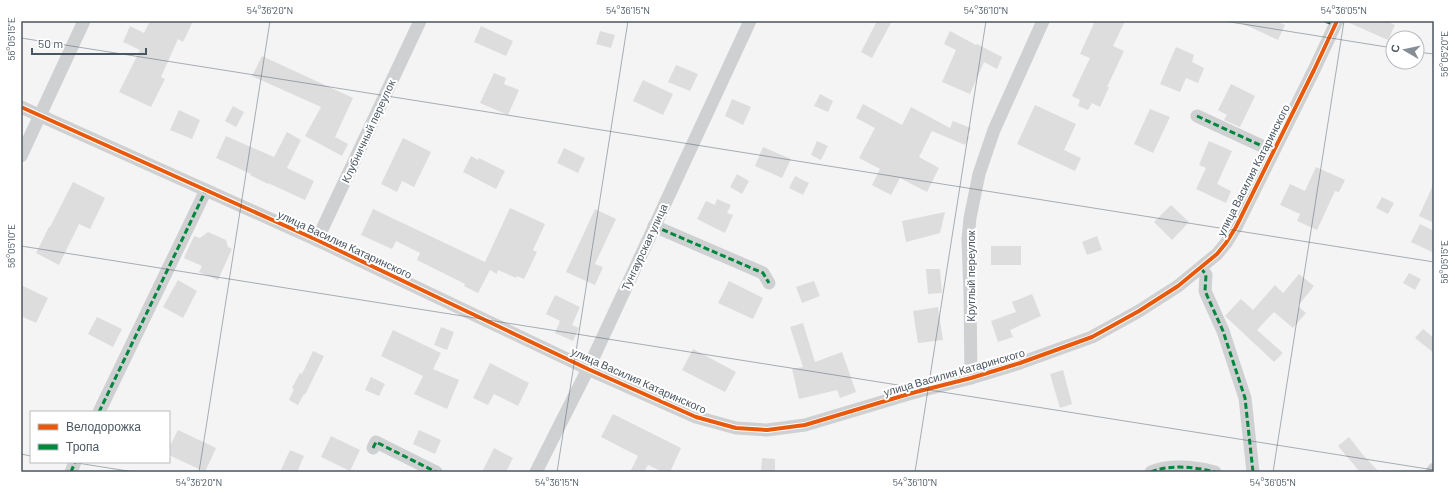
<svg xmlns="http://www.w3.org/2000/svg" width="1455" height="493" font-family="Barlow,sans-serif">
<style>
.building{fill:#ddddde}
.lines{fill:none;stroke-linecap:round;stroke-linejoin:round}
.minor{stroke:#ced0d2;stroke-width:13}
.quiet{stroke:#00873e;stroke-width:3;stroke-dasharray:6 3;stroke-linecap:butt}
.cycleway-casing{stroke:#fff;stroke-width:6}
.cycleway{stroke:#e8590c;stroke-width:4}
.ticks{fill:none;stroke:#4a5661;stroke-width:1;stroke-opacity:0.45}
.labels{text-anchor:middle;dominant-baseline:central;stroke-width:4;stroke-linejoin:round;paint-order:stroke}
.street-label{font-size:11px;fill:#4a5661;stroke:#fff}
.neatline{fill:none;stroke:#4a5661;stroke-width:1.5}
.ticks-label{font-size:10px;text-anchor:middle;fill:#4a5661}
</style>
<rect width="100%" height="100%" fill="#f4f4f4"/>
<!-- building -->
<g class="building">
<polygon points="150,21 193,21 183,42 178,39 161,77 165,79 151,107 119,92 140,50 123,42 130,26 144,33"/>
<polygon points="877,21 892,21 872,58 861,52"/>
<polygon points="1095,21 1125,21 1113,46 1124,51 1107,87 1109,87 1100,107 1092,103 1088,110 1078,106 1080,100 1072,96 1090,58 1080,54"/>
<polygon points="1237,21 1275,21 1285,25 1278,40"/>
<polygon points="1345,21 1386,21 1395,25 1388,40"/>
<polygon points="481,26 513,41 506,56 474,42"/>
<polygon points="600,31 615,35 611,48 596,44"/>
<polygon points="950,31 976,45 977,44 1002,57 997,69 984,62 970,94 942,82 956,50 944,44"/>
<polygon points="1176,47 1194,55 1192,62 1204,68 1198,83 1186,78 1180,92 1160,84"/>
<polygon points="262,56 353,98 335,137 348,144 342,156 305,136 321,107 252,76"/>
<polygon points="676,65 698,74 690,91 668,82"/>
<polygon points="494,73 506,78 504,84 519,90 508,115 480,103"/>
<polygon points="643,80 673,94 663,115 633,101"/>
<polygon points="1231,84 1255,96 1240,127 1224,120 1227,115 1218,110"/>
<polygon points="820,94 833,101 828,112 814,106"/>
<polygon points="732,99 751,107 743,125 725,116"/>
<polygon points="863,104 902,125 911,107 950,128 953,121 971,128 967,136 969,137 965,145 932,131 919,157 939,168 927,192 900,178 891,195 872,185 880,169 859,158 875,128 856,118"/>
<polygon points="1035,105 1076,124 1064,150 1081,158 1075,171 1017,144"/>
<polygon points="233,106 244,112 236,127 225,121"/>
<polygon points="1150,109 1170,117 1153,153 1134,144"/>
<polygon points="179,110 200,120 192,139 170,130"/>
<polygon points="287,132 301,140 287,168 314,181 305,200 268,183 268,184 250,175 251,174 216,158 226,136 274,157"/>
<polygon points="403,138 431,152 414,187 402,181 397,192 381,184"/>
<polygon points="817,141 828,146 821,160 811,155"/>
<polygon points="1209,141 1232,151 1217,184 1231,191 1226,203 1196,189 1206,168 1199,165"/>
<polygon points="763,147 791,159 782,178 755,166"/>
<polygon points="564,148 585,158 578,173 557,163"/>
<polygon points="471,156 478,160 479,158 505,171 496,189 463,172"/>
<polygon points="1316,167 1345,180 1339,192 1335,191 1317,230 1297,221 1300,214 1280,205 1290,184 1305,191"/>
<polygon points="737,174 749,181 742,194 730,187"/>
<polygon points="795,176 809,183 803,195 789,188"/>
<polygon points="73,182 105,198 90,229 79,224 59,265 36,253 49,227 50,227"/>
<polygon points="1434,183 1434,223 1419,216"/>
<polygon points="1382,197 1394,203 1388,214 1376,208"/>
<polygon points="717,199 731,205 727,213 733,215 725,233 697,219 706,201 715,205"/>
<polygon points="1171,205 1189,222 1172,240 1154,222"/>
<polygon points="510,208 545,224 533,250 537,252 524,279 517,276 516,278 498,270 497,274 490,270 478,293 464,286 465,284 417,260 420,253 396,241 392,249 361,235 373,209 485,262"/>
<polygon points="595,209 616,219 595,264 603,267 595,285 566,272"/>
<polygon points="945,212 940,233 906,242 902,221"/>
<polygon points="1420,224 1434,231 1434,253 1411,242"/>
<polygon points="208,232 226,240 228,247 232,249 218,280 199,272 202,266 184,258 194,236 200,238"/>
<polygon points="1097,236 1102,250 1087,255 1082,242"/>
<rect x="991" y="246" width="30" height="19"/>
<polygon points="926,269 940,269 942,293 928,294"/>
<polygon points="1409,273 1421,279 1415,290 1403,283"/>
<polygon points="1299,274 1314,286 1298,306 1306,313 1293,328 1274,312 1257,330 1283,353 1274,362 1225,316 1241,299 1253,310 1275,285 1283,293"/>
<polygon points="178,280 197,291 183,318 163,307"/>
<polygon points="729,281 763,298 753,319 718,303"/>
<polygon points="814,281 820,296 802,303 796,287"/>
<polygon points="21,285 48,298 36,323 21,316"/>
<polygon points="1032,294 1041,316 1010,330 1013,337 998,342 991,321 1016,312 1012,302"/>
<polygon points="555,295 580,307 572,325 579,328 573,341 555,333 560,321 546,314"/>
<polygon points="938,307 943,340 918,343 913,311"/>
<polygon points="97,317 122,329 113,347 88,334"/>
<polygon points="803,323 815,362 842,352 856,392 840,398 837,390 799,399 792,369 803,367 790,327"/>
<polygon points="441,327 454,332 447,350 434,345"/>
<polygon points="1423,329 1434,338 1434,353 1415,338"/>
<polygon points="393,330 441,353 433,369 459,380 447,409 414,394 423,376 381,356"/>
<polygon points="693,349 736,372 725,392 682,370"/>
<polygon points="313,351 324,356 305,395 304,394 298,405 289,400 294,389 292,388 300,373 302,374"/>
<polygon points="490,363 529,383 518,406 494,394 488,405 473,398"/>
<polygon points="1063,370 1072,404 1060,408 1050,374"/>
<polygon points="371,377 385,384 379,396 365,390"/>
<polygon points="613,414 681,448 670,472 663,472 648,465 644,472 630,472 638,456 601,437"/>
<polygon points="178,430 216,448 205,472 169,455 169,448"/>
<polygon points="419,430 441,440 435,454 413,444"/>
<polygon points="331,436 360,450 350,471 321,457"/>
<polygon points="1349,437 1363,455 1379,472 1360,472 1338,446"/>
<polygon points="494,448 513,458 506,472 482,472"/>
<polygon points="290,450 304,456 297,472 280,472"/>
<polygon points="762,458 775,459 775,472 761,472"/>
</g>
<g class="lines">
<!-- minor -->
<g class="minor">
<polyline points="21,107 317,240 588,369 696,417 736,428 767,430 805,425 912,393 971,378 1020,363 1092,337 1139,311 1178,286 1217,254 1226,243 1236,227 1314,70 1337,21"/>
<polyline points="1197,116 1273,151"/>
<polyline points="21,156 84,21"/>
<polyline points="654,226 763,273 769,283"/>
<polyline points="317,240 420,21"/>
<polyline points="1201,268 1206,275 1205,291 1223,331 1245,398 1253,472"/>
<polyline points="971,378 970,295 968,239 970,218 979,174 994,130 1043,21"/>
<polyline points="99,412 206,190"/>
<polyline points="373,448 376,442 436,472"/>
<polyline points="71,472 75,462"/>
<polyline points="536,472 588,369 750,21"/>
<path d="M1151 472C1171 464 1195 467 1215 472"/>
<polyline points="1432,472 1434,469"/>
</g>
<!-- quiet -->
<g class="quiet">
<polyline points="1325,21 1335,25"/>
<polyline points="1197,116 1273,151"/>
<polyline points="654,226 763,273 769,283"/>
<polyline points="1201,268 1206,275 1205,291 1223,331 1245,398 1253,472"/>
<polyline points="99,412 206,190"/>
<polyline points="373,448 376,442 436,472"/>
<polyline points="71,472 75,462"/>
<path d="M1151 472C1171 464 1195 467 1215 472"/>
</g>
<defs>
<polyline id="cycleway" points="21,107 317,240 588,369 696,417 736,428 767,430 805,425 912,393 971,378 1020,363 1092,337 1139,311 1178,286 1217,254 1226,243 1236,227 1314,70 1337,21"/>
</defs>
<!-- cycleway casing -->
<use href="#cycleway" class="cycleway-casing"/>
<!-- cycleway -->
<use href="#cycleway" class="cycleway"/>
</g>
<!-- ticks -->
<path class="ticks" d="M1224 21 1393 48M21 38 1434 262M1417 52 1434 54M21 246 1434 470M21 454 31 456M71 462 134 472M199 472 270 21M557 472 628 21M915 472 986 21M1273 472 1344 21"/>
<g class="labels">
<!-- street labels -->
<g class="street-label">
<text transform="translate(368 131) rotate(-65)">Клубничный переулок</text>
<text transform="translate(1253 170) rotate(-63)">улица Василия Катаринского</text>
<text transform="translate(345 244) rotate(25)">улица Василия Катаринского</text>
<text transform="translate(644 247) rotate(-65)">Тунгаурская улица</text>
<text transform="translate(970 276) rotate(-90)">Круглый переулок</text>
<text transform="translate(954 372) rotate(-16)">улица Василия Катаринского</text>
<text transform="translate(639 380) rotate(24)">улица Василия Катаринского</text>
</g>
</g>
<!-- border -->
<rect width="1455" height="493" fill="none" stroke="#ffffff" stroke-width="44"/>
<!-- legend -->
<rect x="30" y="411" width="140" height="52" fill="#ffffff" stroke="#b7bbc0"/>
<rect x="38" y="424" width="20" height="6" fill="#e8590c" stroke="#b7bbc0"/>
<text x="66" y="431" font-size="12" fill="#4a5661">Велодорожка</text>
<rect x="38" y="444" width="20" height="6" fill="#00873e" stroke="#b7bbc0"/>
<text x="66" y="451" font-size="12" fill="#4a5661">Тропа</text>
<!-- north arrow -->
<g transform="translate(1405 50) rotate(279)"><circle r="19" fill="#ffffff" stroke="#b7bbc0"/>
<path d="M0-3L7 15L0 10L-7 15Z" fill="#868d94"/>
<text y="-6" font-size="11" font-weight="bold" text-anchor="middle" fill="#4a5661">С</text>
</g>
<!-- scale -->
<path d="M32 48v6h114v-6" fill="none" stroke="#4a5661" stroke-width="2"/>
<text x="38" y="48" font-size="12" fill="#4a5661" stroke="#ffffff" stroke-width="3" paint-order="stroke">50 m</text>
<rect x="22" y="22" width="1411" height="449" class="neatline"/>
<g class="ticks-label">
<text x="270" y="14">54°36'20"N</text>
<text x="628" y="14">54°36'15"N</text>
<text x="986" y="14">54°36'10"N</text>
<text x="1344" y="14">54°36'05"N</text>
<text transform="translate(11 39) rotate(-90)" y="4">56°05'15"E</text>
<text transform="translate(1444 54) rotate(-90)" y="4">56°05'20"E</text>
<text transform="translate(11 246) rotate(-90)" y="4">56°05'10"E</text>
<text transform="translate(1444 262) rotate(-90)" y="4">56°05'15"E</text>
<text x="199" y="486">54°36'20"N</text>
<text x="557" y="486">54°36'15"N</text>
<text x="915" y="486">54°36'10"N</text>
<text x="1273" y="486">54°36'05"N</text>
</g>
</svg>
